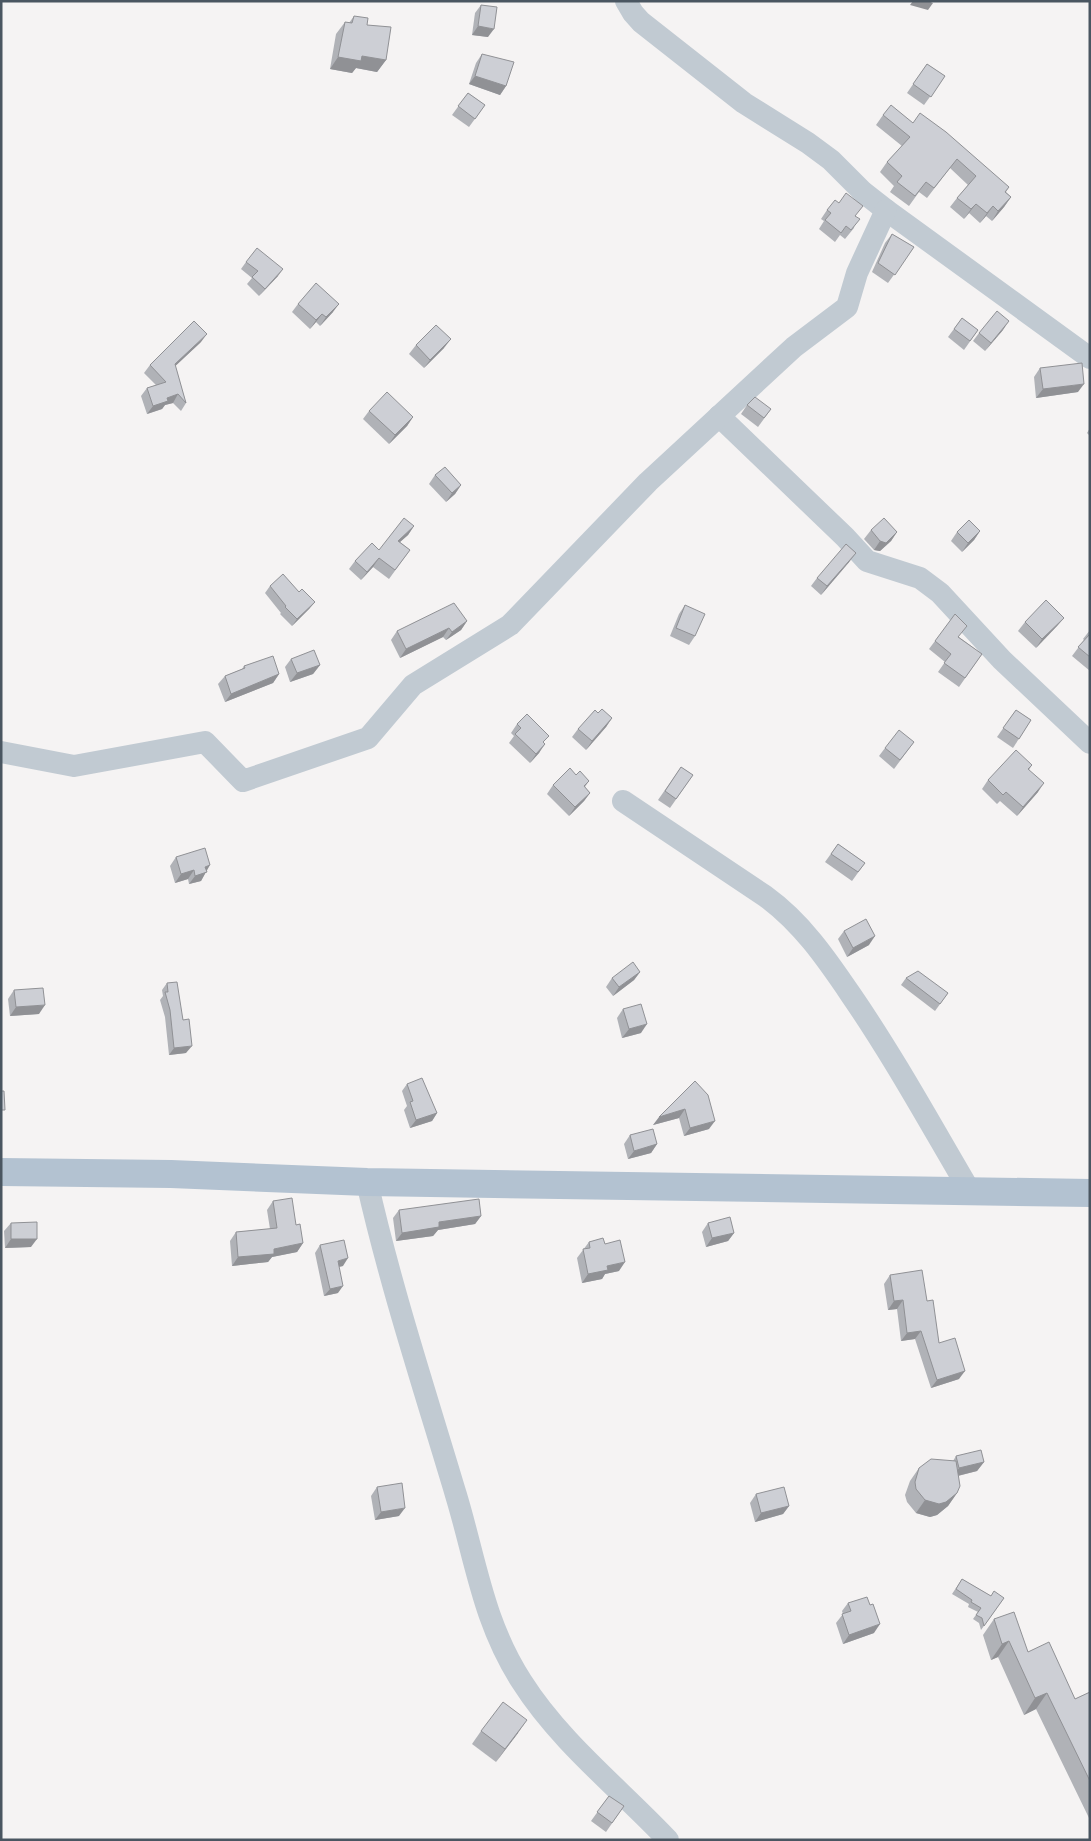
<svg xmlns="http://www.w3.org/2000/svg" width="1091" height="1841" font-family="'Roboto Condensed',sans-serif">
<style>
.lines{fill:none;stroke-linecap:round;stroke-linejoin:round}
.minor{stroke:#c1cad2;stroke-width:22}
.major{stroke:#b3c2d1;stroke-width:28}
.wall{fill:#b0b2b7}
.shaded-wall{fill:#909195}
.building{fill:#cdcfd5;stroke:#909195}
</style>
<rect width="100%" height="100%" fill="#f5f3f3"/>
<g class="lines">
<!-- minor -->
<g class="minor">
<polyline points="626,1 633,13 641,22 744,103 808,143 831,160 863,192 886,210 1090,358"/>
<polyline points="719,416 845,537 867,561 920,578 940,593 1002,660 1090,743"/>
<polyline points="1,752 74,766 205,742 243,781 368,738 413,685 510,625 648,482 794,347 847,307 857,273 886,210"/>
<path d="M623 801 765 896C801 922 826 958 851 995 895 1059 932 1127 971 1193"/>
<path d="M367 1182C391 1288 425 1391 456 1495 476 1561 483 1622 522 1682 560 1742 620 1789 668 1840"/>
</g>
<!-- major -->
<polyline class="major" points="1,1172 171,1174 367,1182 1090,1193"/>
</g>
<!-- wall -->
<g class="wall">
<polygon points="481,5 488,37 472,35 475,13"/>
<polygon points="354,16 367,25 386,60 377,72 356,68 352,73 330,69 336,34 345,22 349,23"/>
<polygon points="482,54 506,86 500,95 469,84 476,63"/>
<polygon points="927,64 945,76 924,105 907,93"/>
<polygon points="468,93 485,105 469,127 452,115"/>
<polygon points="883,115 913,123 1009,187 1006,192 1011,197 1004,207 992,221 986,216 980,223 969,213 964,219 950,207 957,198 968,185 950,168 927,198 919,192 909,206 890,192 894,186 880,172 887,162 902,146 876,125"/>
<polygon points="839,203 856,216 854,228 845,239 840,235 835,242 819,229 824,221 821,219 827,210"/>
<polygon points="892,234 914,247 888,283 872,272 885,243"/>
<polygon points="246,262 278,276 259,296 247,284 252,278 241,269"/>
<polygon points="298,304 333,312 320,326 316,322 310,329 292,312"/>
<polygon points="962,318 978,330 964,350 948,337"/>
<polygon points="1003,330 985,351 973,341 979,333"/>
<polygon points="201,342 175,366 186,403 181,411 173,403 165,405 162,409 147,414 141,396 147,388 156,385 144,373 150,365"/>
<polygon points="416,345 444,348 424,368 409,354"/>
<polygon points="1040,368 1078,392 1036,398 1034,377"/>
<polygon points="747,405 771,409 758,427 741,414"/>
<polygon points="369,411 413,417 407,426 389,444 363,419"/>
<polygon points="1090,428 1090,436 1087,433"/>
<polygon points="435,475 461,485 455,494 446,502 429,484"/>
<polygon points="414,526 408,535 400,542 410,550 389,579 373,567 361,580 349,569 355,561 379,550"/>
<polygon points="871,530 897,532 891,541 880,551 874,550 864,539"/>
<polygon points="980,531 974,540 962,552 951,541 957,532"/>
<polygon points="850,561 821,595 811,586 817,578"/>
<polygon points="270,586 299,592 315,602 309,609 292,626 280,614 281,613 265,593"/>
<polygon points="685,605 695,636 689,645 670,636 679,614"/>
<polygon points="1064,618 1057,626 1036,648 1018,631 1025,622"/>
<polygon points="467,621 461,630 446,640 443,637 400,658 391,640 397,631"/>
<polygon points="1090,630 1090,671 1072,656 1084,640 1083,639"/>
<polygon points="959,637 982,654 959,687 938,672 945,662 929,649 935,641"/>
<polygon points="291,659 320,665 313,674 290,682 285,667"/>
<polygon points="244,666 279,674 273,683 225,702 218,684 225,676 242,669"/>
<polygon points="1016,710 1031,720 1013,748 997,737"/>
<polygon points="598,713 612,718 606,727 586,750 572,737 578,729"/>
<polygon points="517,724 544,743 539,753 530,763 509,743 514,736 511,733"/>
<polygon points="914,742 894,769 879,756 885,748"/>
<polygon points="1032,765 1029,770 1038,792 1017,816 1000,801 997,804 982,789 988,780"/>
<polygon points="681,767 693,775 670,808 658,800"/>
<polygon points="576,775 589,781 585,787 590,793 584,801 569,816 547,794 553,785"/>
<polygon points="838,844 865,863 852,881 825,862"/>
<polygon points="176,857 206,871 201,881 189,884 188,879 175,883 170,866"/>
<polygon points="844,931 869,945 847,957 838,939"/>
<polygon points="640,972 634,980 613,996 606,987 612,978"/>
<polygon points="906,978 948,993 935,1011 901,985"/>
<polygon points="167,983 183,1020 186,1053 169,1055 165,1017 160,1000 163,996 162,990"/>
<polygon points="14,990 39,1014 10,1016 8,999"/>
<polygon points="623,1009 641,1033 622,1038 617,1018"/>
<polygon points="695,1081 709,1129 684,1136 679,1118 653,1125"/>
<polygon points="407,1084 437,1113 432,1121 410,1128 404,1110 407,1106 402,1091"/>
<polygon points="630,1135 657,1144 651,1153 628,1159 624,1144"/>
<polygon points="273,1201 296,1225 303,1243 297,1252 272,1257 268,1262 232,1266 230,1241 236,1232 270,1229 267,1210"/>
<polygon points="399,1210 481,1216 475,1224 438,1230 433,1236 396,1241 393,1218"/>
<polygon points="11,1223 31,1247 5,1248 4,1231"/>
<polygon points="708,1223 734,1233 728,1241 706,1247 702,1232"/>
<polygon points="589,1242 605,1244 619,1271 605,1274 602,1279 582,1283 577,1258"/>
<polygon points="320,1245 343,1266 339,1267 338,1293 324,1296 315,1253"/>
<polygon points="890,1275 927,1301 939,1343 959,1379 931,1388 915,1339 901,1341 897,1309 888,1310 884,1284"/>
<polygon points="956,1456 984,1462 977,1471 958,1476 957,1493 948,1506 937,1515 930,1517 916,1513 907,1502 905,1495 910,1481 919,1468 953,1461"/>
<polygon points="377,1487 399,1516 375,1520 371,1496"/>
<polygon points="756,1494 789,1506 783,1514 755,1522 750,1503"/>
<polygon points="962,1579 991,1596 1004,1598 981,1630 979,1623 973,1619 978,1612 968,1607 969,1604 952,1594"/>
<polygon points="848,1603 874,1633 843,1644 836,1623 843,1614 842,1611"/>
<polygon points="994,1619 1075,1699 1090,1692 1090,1820 1036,1709 1024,1715 998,1657 991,1660 983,1635"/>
<polygon points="481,1731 518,1733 496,1762 472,1744"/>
<polygon points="609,1796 624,1806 606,1832 591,1821"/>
</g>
<!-- shaded-wall -->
<g class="shaded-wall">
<polygon points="913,1 928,1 933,3 928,10 910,5"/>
<polygon points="478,26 494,29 488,37 472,35"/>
<polygon points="362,56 386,60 377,72 356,68 352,73 330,69 338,57"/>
<polygon points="475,76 506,86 500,95 469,84"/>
<polygon points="1011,197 1004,207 992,221 998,211"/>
<polygon points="976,204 969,213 964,219 971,209"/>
<polygon points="993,206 986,216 980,223 987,213"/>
<polygon points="283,269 278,276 259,296 265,289"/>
<polygon points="339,304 333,312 320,326 326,317"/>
<polygon points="322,314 316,322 310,329 316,320"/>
<polygon points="1009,321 1003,330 985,351 991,343"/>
<polygon points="207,334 201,342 169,372 175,364"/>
<polygon points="451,339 444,348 424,368 430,360"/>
<polygon points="1084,384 1078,392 1036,398 1043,389"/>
<polygon points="178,394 173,403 165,405 162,409 147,414 153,406 167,398"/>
<polygon points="413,417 407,426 389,444 395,435"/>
<polygon points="461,485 455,494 446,502 452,493"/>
<polygon points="414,526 408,535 392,549 398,541"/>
<polygon points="980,531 974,540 962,552 968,543"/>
<polygon points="897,532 891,541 880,551 874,550 880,541"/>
<polygon points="856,553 850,561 821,595 827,586"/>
<polygon points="379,558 373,567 361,580 367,572"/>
<polygon points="315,602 309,609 292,626 297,619"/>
<polygon points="1064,618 1057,626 1036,648 1042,639"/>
<polygon points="467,621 461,630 446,640 452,632"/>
<polygon points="449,628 443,637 400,658 406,649"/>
<polygon points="320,665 313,674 290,682 297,673"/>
<polygon points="279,674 273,683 225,702 231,694"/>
<polygon points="612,718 606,727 586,750 592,741"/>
<polygon points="545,744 539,753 530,763 536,754"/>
<polygon points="1044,783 1038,792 1017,816 1023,807"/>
<polygon points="590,793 584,801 569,816 575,807"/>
<polygon points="210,865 201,881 189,884 195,876 205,867"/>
<polygon points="194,870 188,879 175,883 181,874"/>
<polygon points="875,936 869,945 847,957 853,948"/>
<polygon points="640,972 634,980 613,996 619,987"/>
<polygon points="45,1005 39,1014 10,1016 16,1007"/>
<polygon points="647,1024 641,1033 622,1038 629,1029"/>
<polygon points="192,1046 186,1053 169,1055 174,1048"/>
<polygon points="685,1109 679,1118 653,1125 659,1117"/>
<polygon points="437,1113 432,1121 410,1128 416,1120"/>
<polygon points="715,1121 709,1129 684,1136 690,1128"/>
<polygon points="657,1144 651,1153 628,1159 634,1151"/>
<polygon points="481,1216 475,1224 438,1230 433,1236 396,1241 402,1233 439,1222"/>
<polygon points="734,1233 728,1241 706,1247 712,1238"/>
<polygon points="11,1239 37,1239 31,1247 5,1248"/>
<polygon points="303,1243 297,1252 272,1257 268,1262 232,1266 238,1257 274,1249"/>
<polygon points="348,1258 343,1266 332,1268 338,1261"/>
<polygon points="625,1262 619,1271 605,1274 602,1279 582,1283 588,1274 607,1266"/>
<polygon points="343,1286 338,1293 324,1296 330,1289"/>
<polygon points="903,1300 897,1309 888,1310 894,1301"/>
<polygon points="921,1331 915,1339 901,1341 907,1333"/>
<polygon points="965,1371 959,1379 931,1388 937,1380"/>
<polygon points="984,1462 977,1471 953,1477 959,1468"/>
<polygon points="957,1493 948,1506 937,1515 930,1517 916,1513 925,1500"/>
<polygon points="789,1506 783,1514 755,1522 761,1513"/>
<polygon points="405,1508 399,1516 375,1520 381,1512"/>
<polygon points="880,1624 874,1633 843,1644 849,1635"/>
<polygon points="1009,1641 998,1657 991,1660 1002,1644"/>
<polygon points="1047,1693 1036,1709 1024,1715 1035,1698"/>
<polygon points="527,1720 518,1733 496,1762 505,1749"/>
</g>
<!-- building -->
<g class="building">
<polygon points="481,5 497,7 494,29 478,26"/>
<polygon points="354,16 368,18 367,25 391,27 386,60 362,56 361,61 338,57 345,22 352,23"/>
<polygon points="482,54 514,62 506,86 475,76"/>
<polygon points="927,64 945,76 931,97 913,84"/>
<polygon points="468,93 485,105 475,119 458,106"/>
<polygon points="891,105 913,123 920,113 946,132 1009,187 1005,192 1011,197 998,211 993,206 987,213 976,204 971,209 957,198 976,176 957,159 934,188 926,182 915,196 897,182 902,176 887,162 910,137 883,115"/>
<polygon points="846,193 863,206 855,216 860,219 851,230 846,226 841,233 825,220 831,213 827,210 835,200 839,203"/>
<polygon points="892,234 914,247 895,275 878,263"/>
<polygon points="257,248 283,269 265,289 252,277 258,271 246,262"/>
<polygon points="316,283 339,304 326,317 322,314 316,320 298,304"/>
<polygon points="997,311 1009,321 991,343 979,333"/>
<polygon points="962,318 978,330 970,341 954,329"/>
<polygon points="194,321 207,334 175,364 186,403 178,394 167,398 168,401 153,406 147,388 166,382 150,365"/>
<polygon points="436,325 451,339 430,360 416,345"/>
<polygon points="1082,363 1084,384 1043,389 1040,368"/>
<polygon points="387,392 413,417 395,435 369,411"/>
<polygon points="755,397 771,409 764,418 747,405"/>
<polygon points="445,467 461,485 452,493 435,475"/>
<polygon points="404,518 414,526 398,541 410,550 395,570 379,558 367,572 355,561 372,543 379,550"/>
<polygon points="884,518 897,532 886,543 880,541 871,530"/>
<polygon points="969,520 980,531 968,543 957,532"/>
<polygon points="846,544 856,553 827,586 817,578"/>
<polygon points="283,574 299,592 302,589 315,602 297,619 285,607 286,606 270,586"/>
<polygon points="1046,600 1064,618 1042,639 1025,622"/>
<polygon points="454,603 467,621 452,632 449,628 406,649 397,631"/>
<polygon points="685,605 705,614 695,636 676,628"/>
<polygon points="955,614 967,626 958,637 982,654 965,678 944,663 951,654 935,641"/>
<polygon points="1090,634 1090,657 1078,647"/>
<polygon points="314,650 320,665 297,673 291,659"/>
<polygon points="273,656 279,674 231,694 225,676 245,668 244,666"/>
<polygon points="602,709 612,718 592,741 578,729 595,710 598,713"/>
<polygon points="1016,710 1031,720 1019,739 1003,728"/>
<polygon points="527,714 549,736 543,742 545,744 536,754 515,734 521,728 517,724"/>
<polygon points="899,730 914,742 900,760 885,748"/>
<polygon points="1016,750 1032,765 1028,769 1044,783 1023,807 1006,792 1003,795 988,780"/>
<polygon points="681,767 693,775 676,799 665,791"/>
<polygon points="570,768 576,775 580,771 589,781 584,786 590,793 575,807 553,785"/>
<polygon points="838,844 865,863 858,872 831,854"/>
<polygon points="205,848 210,865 205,867 207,872 195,876 194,870 181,874 176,857"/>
<polygon points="866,919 875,936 853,948 844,931"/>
<polygon points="633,962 640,972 619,987 612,978"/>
<polygon points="918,971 948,993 940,1004 906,978"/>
<polygon points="177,982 183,1020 189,1019 192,1046 174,1048 170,1010 165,992 168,992 167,983"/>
<polygon points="43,988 45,1005 16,1007 14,990"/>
<polygon points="641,1004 647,1024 629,1029 623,1009"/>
<polygon points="422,1078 437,1113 416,1120 410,1102 413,1101 407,1084"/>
<polygon points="695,1081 708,1095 715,1121 690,1128 685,1109 659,1117"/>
<polygon points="1,1091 4,1091 5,1110 1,1110"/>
<polygon points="653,1129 657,1144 634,1151 630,1135"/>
<polygon points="292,1198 296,1225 300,1224 303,1243 274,1249 274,1254 238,1257 236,1232 277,1228 273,1201"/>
<polygon points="479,1199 481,1216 439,1222 439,1227 402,1233 399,1210"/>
<polygon points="730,1217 734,1233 712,1238 708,1223"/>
<polygon points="37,1222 37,1239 11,1239 11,1223"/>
<polygon points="603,1238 605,1244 620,1240 625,1262 607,1266 608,1270 588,1274 583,1249 590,1248 589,1242"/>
<polygon points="344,1240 348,1258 338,1261 343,1286 330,1289 320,1245"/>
<polygon points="922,1270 927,1301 933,1300 939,1343 955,1338 965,1371 937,1380 921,1331 907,1333 903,1300 894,1301 890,1275"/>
<polygon points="981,1450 984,1462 959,1468 956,1456"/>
<polygon points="931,1459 956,1461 960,1486 957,1493 946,1502 939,1504 925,1500 916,1489 915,1482 919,1468"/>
<polygon points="402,1483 405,1508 381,1512 377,1487"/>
<polygon points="784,1487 789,1506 761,1513 756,1494"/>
<polygon points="962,1579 991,1596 994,1591 1004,1598 984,1626 982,1618 976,1615 981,1608 971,1602 972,1600 956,1589"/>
<polygon points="867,1597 870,1605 873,1604 880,1624 849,1635 842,1614 851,1611 848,1603"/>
<polygon points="1014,1612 1028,1652 1049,1642 1075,1699 1090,1692 1090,1781 1047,1693 1035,1698 1009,1641 1002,1644 994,1619"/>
<polygon points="503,1702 527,1720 505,1749 481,1731"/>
<polygon points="609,1796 624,1806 612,1823 597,1812"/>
</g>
<!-- border -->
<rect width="1091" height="1841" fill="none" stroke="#4a5661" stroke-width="5"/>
</svg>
